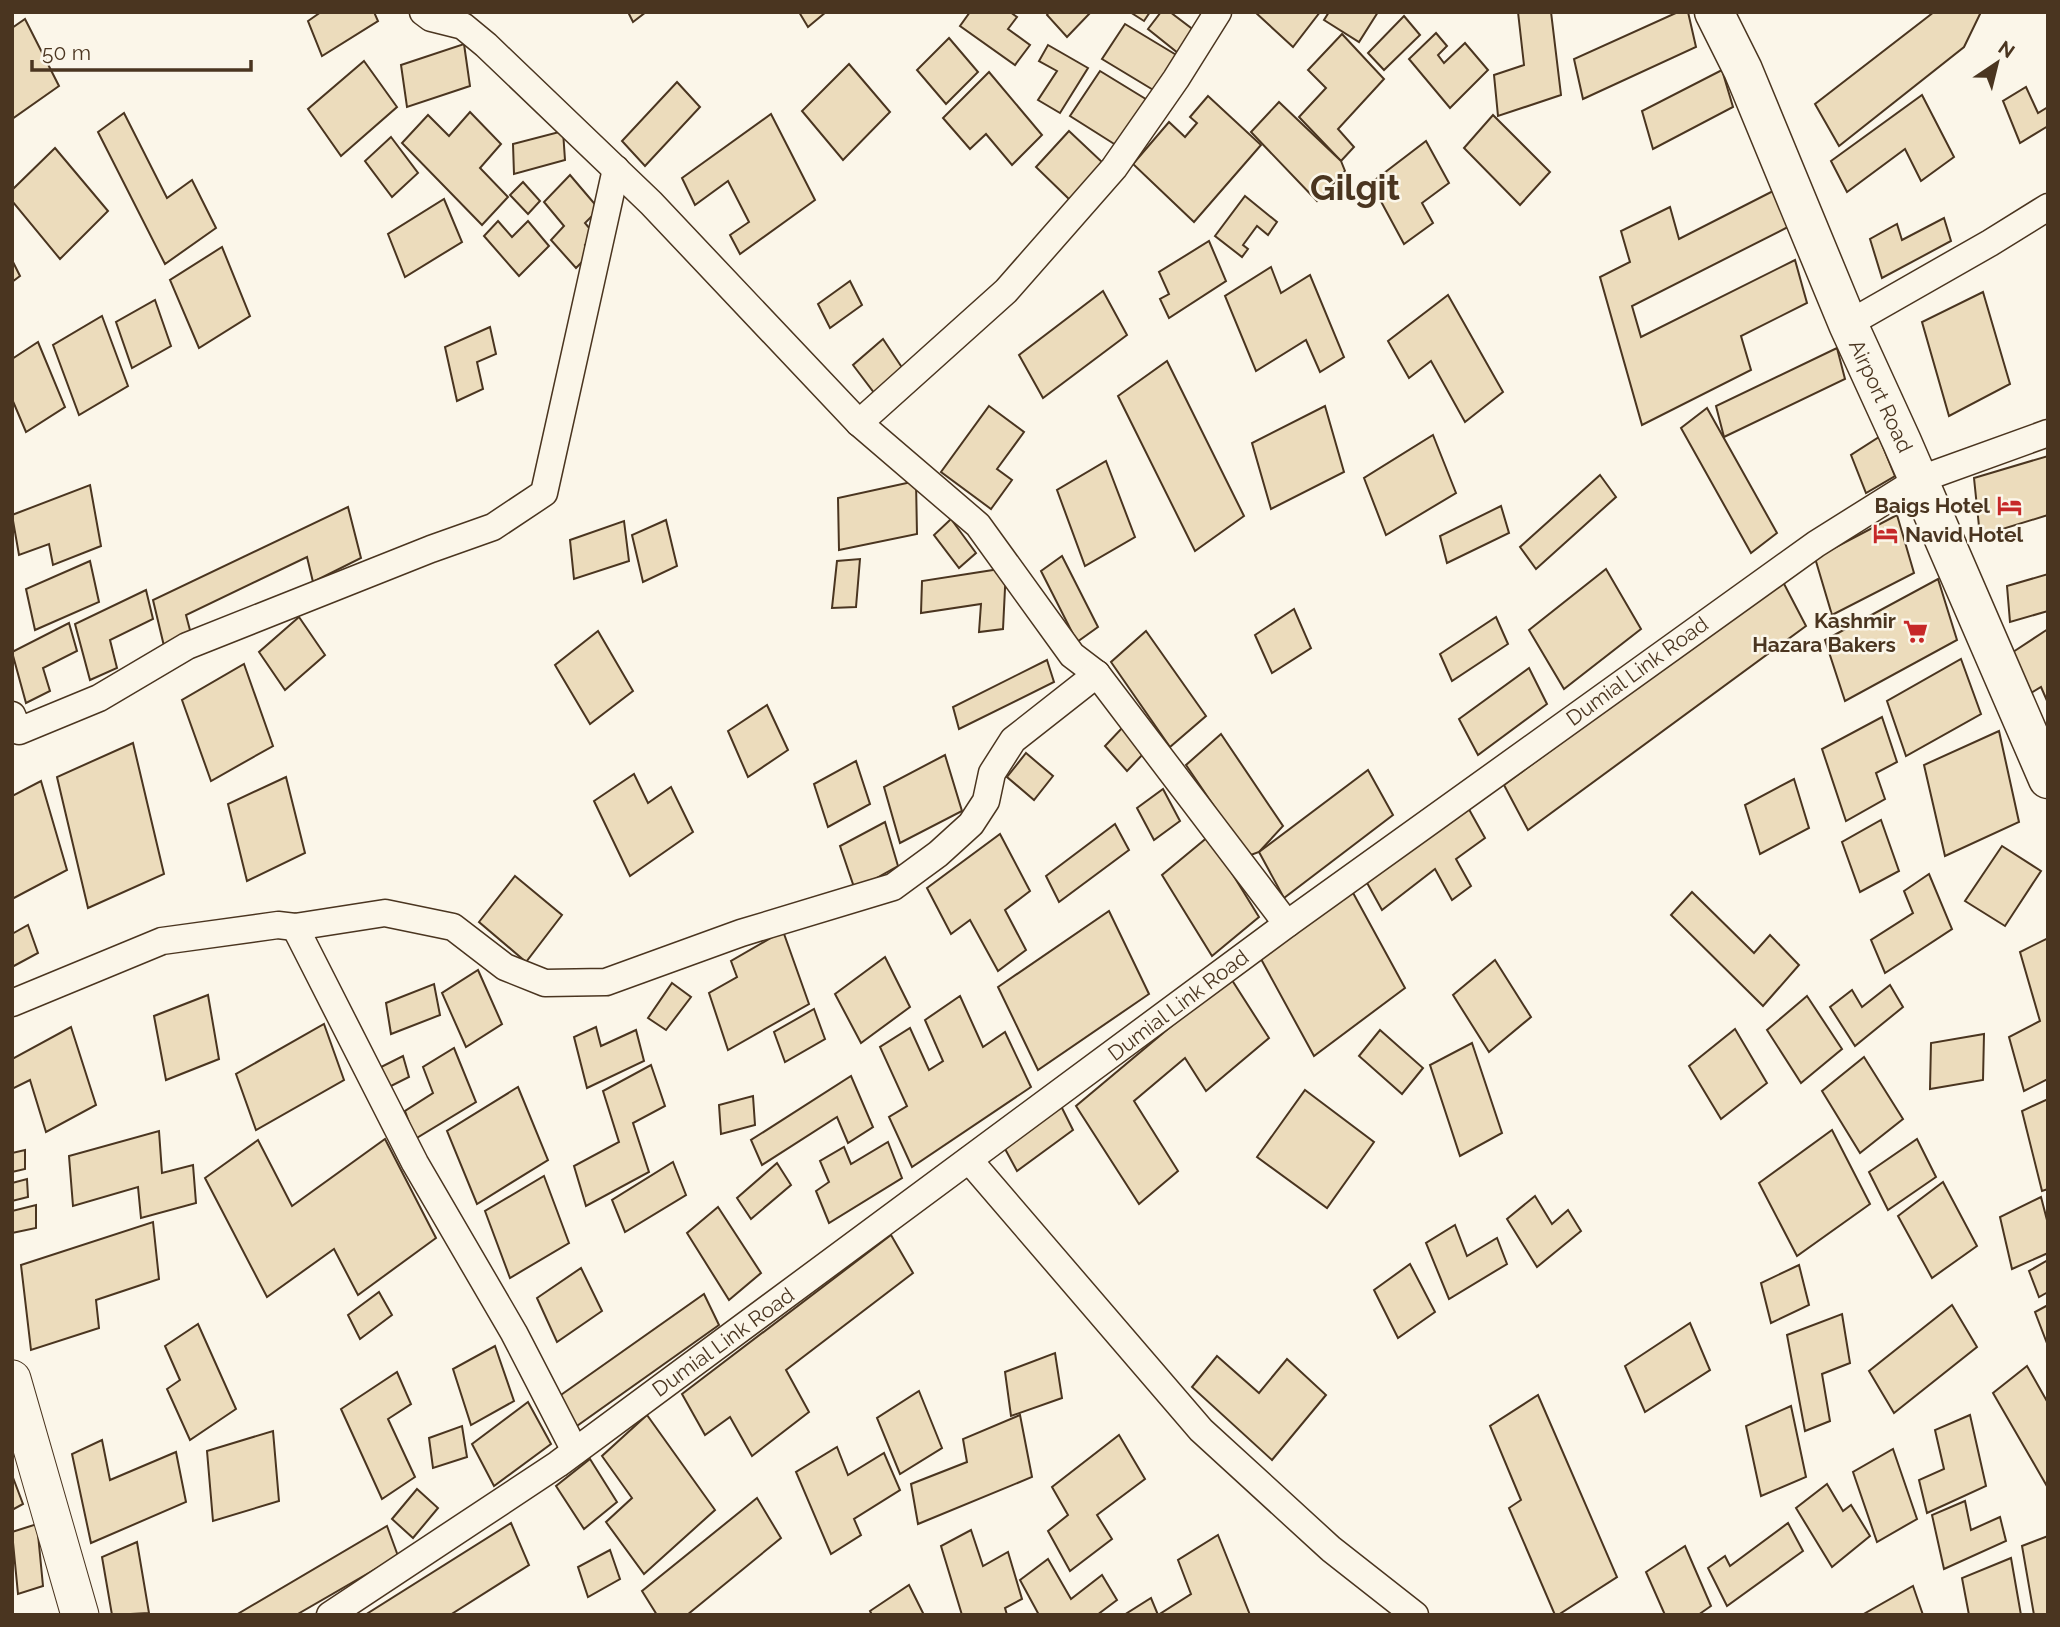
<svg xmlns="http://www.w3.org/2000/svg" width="2060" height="1627" font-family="Raleway,sans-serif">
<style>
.building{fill:#ecdcbc;stroke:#4a3520;stroke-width:2}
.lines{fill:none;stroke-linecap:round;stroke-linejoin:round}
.street-casing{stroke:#4a3520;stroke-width:29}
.secondary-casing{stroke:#4a3520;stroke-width:39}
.highway-casing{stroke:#4a3520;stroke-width:41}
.street{stroke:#fbf6e9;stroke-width:26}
.secondary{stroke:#fbf6e9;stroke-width:37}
.highway{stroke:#fbf6e9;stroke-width:38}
.labels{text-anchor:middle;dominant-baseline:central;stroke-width:5;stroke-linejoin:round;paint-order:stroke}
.street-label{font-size:21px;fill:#4a3520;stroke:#fbf6e9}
.poi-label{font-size:21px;font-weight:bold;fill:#4a3520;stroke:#fbf6e9;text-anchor:end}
.town-label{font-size:35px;font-weight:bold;fill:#4a3520;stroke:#fbf6e9}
</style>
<rect width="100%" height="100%" fill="#fbf6e9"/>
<!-- building -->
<g class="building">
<polygon points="321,12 374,12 378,21 322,56 308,21"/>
<polygon points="628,12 646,12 633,22"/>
<polygon points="799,12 826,12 808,27"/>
<polygon points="970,12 1010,12 1017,17 1008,29 1030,45 1015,65 960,26"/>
<polygon points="1049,12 1091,12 1067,37 1047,15"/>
<polygon points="1130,12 1150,12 1144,21"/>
<polygon points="1161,12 1170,12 1195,31 1178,53 1148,29"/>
<polygon points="1255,12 1320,12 1293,47"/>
<polygon points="1329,12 1378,12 1359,42 1324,20"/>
<polygon points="1518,12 1551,12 1561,95 1498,116 1494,75 1524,65"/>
<polygon points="1678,12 1688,12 1696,47 1583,99 1574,59"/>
<polygon points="1934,12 1981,12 1964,47 1839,146 1815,104"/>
<polygon points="1404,16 1420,35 1384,70 1368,53"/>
<polygon points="25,19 59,86 12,119 12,28"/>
<polygon points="1125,24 1178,56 1155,91 1102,59"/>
<polygon points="1436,33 1447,46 1438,55 1444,63 1465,43 1488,70 1450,108 1409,59"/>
<polygon points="1342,34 1384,79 1338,129 1354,147 1341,161 1299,117 1326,88 1308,70"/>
<polygon points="949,38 978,72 946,104 917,70"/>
<polygon points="464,44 470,86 407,107 401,65"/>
<polygon points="1048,45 1088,68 1060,113 1038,100 1057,71 1039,61"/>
<polygon points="364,61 397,107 341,156 308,109"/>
<polygon points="849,64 890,112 843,160 802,111"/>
<polygon points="1722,70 1733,107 1653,149 1642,111"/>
<polygon points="1100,71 1149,101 1119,147 1070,116"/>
<polygon points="989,72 1042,135 1012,165 986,134 970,149 943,118"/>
<polygon points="677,82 700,107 645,166 622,141"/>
<polygon points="2026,87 2038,113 2048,107 2048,126 2020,143 2003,101"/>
<polygon points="1922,95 1954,157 1921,181 1905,149 1847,192 1831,161"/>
<polygon points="1208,96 1261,145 1194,222 1133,164 1169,122 1185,137 1197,123 1190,117"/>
<polygon points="1279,102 1341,161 1345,171 1317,201 1251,132"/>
<polygon points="470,112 501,144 480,168 508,197 482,225 402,143 428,115 449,136"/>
<polygon points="124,113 167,198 192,180 216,228 165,264 98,132"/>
<polygon points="771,114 815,200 740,254 730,235 749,222 728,181 695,205 682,178"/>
<polygon points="1493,115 1550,172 1520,205 1464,148"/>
<polygon points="563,131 565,160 514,174 513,144"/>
<polygon points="1069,131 1103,163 1070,200 1036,167"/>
<polygon points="391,137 418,173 392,197 365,161"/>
<polygon points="1426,141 1449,183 1422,203 1433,223 1404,244 1371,183"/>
<polygon points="55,148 108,211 60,259 12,201 12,190"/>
<polygon points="570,175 599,209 585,223 595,235 585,245 591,253 576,268 551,240 564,226 544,202"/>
<polygon points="523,182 540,201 528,214 510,195"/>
<polygon points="1777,189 1788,227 1632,306 1641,337 1795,260 1807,303 1741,336 1751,370 1642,425 1600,277 1630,262 1621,231 1670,207 1679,239"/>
<polygon points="1245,196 1277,222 1268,235 1257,226 1243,245 1248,249 1242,257 1215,236"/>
<polygon points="444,199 462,242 405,277 388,234"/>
<polygon points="1944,218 1951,241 1882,278 1870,239 1897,224 1902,240"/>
<polygon points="498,221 512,237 528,221 549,246 519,276 484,236"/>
<polygon points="1209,241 1226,281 1169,318 1160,299 1169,294 1159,272"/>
<polygon points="222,247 250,316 199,348 170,280"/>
<polygon points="12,260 20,276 12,282"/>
<polygon points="1271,267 1281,293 1310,275 1344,357 1320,372 1306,340 1256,371 1225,296"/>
<polygon points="850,281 862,305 830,328 818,304"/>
<polygon points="1103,291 1127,335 1043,398 1019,355"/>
<polygon points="1983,292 2010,384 1949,416 1922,322"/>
<polygon points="1448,295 1503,392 1465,422 1431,361 1409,378 1388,341"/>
<polygon points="155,300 171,346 132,368 116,322"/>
<polygon points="102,316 128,386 79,415 53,345"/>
<polygon points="490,327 496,354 477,362 483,389 457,401 445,347"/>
<polygon points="883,339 903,369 875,394 853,365"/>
<polygon points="38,342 65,407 26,432 12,399 12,359"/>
<polygon points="1837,348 1845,379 1724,437 1716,406"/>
<polygon points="1167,361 1244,516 1195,551 1118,396"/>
<polygon points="989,406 1024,432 997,469 1012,480 991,509 941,472"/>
<polygon points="1325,406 1344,472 1271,509 1252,443"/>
<polygon points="1707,408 1777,533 1751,553 1681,428"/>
<polygon points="1433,435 1456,493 1386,535 1364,478"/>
<polygon points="1879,437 1895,476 1866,493 1851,455"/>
<polygon points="2048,456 2048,515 1980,536 1974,478"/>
<polygon points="1106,461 1135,537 1085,566 1057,490"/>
<polygon points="1600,475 1616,497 1536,569 1520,547"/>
<polygon points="916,481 917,534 839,550 838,498"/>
<polygon points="90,485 101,546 53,565 49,544 19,555 12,515"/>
<polygon points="1501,506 1509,533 1447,563 1440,536"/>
<polygon points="348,507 361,558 313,582 307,557 186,615 191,634 164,646 153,600"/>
<polygon points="1897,515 1914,573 1832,615 1815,558"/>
<polygon points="951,519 976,553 959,568 934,535"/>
<polygon points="666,520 677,566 643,582 632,535"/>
<polygon points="624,521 629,561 574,579 570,540"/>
<polygon points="1062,556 1098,627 1077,642 1041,571"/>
<polygon points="860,559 856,607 832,608 837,561"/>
<polygon points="90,561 99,602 35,630 26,589"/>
<polygon points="1006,568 1003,629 979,632 981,604 921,613 922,581"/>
<polygon points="1606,569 1641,629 1564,689 1529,630"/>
<polygon points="2048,574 2048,611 2010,622 2007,586"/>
<polygon points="1938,579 1957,640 1845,701 1825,640"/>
<polygon points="1782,580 1806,626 1528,830 1504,785"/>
<polygon points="146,590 153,619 110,640 117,668 90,680 75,624"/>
<polygon points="1294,609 1311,648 1272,673 1255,635"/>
<polygon points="299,617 325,655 285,690 259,652"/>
<polygon points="1496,617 1508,644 1452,681 1440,654"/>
<polygon points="69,623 77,651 43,668 50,691 26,703 12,652"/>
<polygon points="2048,629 2048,703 2041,687 2031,693 2013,652"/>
<polygon points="598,631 633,691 590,724 555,665"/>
<polygon points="1146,631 1206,716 1170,747 1111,662"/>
<polygon points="1961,659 1981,714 1906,756 1887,701"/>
<polygon points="1047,660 1054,682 959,729 953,707"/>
<polygon points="244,664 273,746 211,781 182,700"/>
<polygon points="1529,668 1547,704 1478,755 1459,719"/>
<polygon points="767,705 788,750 748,777 728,731"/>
<polygon points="1882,717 1897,762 1876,773 1885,799 1846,821 1822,749"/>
<polygon points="1123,727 1145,752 1127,771 1105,746"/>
<polygon points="1999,731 2019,822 1945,856 1924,765"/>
<polygon points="1221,734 1283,826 1259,852 1248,856 1186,765"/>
<polygon points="133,743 164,874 88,908 57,777"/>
<polygon points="1026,753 1053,776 1034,800 1007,777"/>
<polygon points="945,755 962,811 900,843 884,787"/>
<polygon points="856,761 870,804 828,827 814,784"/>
<polygon points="1368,770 1393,815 1284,898 1259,852"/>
<polygon points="634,774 648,803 671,787 693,832 630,876 594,801"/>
<polygon points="286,777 305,853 247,881 228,804"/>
<polygon points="1794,779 1809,828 1760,854 1745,805"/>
<polygon points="41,781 67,870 12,899 12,796"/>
<polygon points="1163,789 1180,821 1154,840 1137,808"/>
<polygon points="1466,804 1485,838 1456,859 1471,886 1452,900 1435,869 1382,910 1366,881"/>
<polygon points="1881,820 1899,871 1860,892 1842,842"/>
<polygon points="885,822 898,866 855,890 840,846"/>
<polygon points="1115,824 1129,850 1059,902 1046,876"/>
<polygon points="1000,834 1030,891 1005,910 1026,950 998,971 970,920 951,934 927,888"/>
<polygon points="1209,836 1259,917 1212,956 1162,875"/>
<polygon points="2002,846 2041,871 2005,926 1965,901"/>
<polygon points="1929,874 1952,929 1885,973 1871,940 1913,913 1904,891"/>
<polygon points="515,876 562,915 526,962 479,922"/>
<polygon points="1352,891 1405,988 1314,1056 1261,959"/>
<polygon points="1692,892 1754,953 1770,935 1799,965 1763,1006 1671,915"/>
<polygon points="1109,911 1149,994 1038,1070 998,987"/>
<polygon points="28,925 38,953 12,967 12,934"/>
<polygon points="783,931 809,1004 728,1050 709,993 737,977 731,961"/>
<polygon points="2048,938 2048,1079 2024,1091 2009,1037 2040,1021 2020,952"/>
<polygon points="885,957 910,1007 861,1043 835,994"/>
<polygon points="1495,960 1531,1017 1489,1052 1453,995"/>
<polygon points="478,970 502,1024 466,1047 442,993"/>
<polygon points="1230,977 1269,1038 1206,1091 1185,1058 1134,1101 1178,1171 1139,1204 1076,1106"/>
<polygon points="672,983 691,997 666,1030 648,1018"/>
<polygon points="434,984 440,1015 391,1034 386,1003"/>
<polygon points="1890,985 1903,1007 1855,1046 1830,1007 1852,990 1862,1007"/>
<polygon points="208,995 219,1059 166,1080 154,1016"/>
<polygon points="960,996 983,1047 1005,1032 1031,1087 912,1167 889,1117 907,1106 880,1047 910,1028 929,1070 943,1061 925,1020"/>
<polygon points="1807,996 1842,1049 1801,1083 1767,1030"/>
<polygon points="814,1009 825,1039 785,1062 774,1032"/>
<polygon points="324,1024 344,1080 256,1130 236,1074"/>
<polygon points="71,1027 96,1105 46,1132 30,1080 12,1089 12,1059"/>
<polygon points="596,1027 601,1046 636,1030 644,1061 587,1088 574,1037"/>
<polygon points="1735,1029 1767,1083 1721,1119 1689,1066"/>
<polygon points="1380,1030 1423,1068 1402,1094 1359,1056"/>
<polygon points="1984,1034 1983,1080 1930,1089 1931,1043"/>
<polygon points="1472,1043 1502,1133 1460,1156 1430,1065"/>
<polygon points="454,1048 476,1102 415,1139 405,1111 433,1093 423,1067"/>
<polygon points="403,1056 409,1077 387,1088 381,1067"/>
<polygon points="1864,1057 1903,1119 1860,1153 1822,1091"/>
<polygon points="651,1065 665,1106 633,1123 649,1172 586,1206 574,1166 619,1142 603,1091"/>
<polygon points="851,1076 873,1127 848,1143 837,1117 762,1165 751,1140"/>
<polygon points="518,1087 548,1160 477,1204 447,1131"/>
<polygon points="1305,1090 1374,1142 1327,1208 1257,1157"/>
<polygon points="753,1096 755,1125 721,1134 719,1105"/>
<polygon points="2048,1099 2048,1189 2042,1191 2022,1111"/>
<polygon points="1061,1106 1073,1130 1017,1171 1004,1147"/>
<polygon points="1832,1130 1870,1204 1797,1256 1759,1183"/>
<polygon points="159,1131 162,1173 193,1165 196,1203 141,1218 138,1187 73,1206 69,1156"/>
<polygon points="385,1139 436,1238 358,1295 334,1249 267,1297 205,1178 258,1140 292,1206"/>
<polygon points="1917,1139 1936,1177 1888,1210 1869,1172"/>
<polygon points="888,1142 902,1178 829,1223 816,1191 829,1182 820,1161 844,1147 851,1164"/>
<polygon points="25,1150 25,1169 12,1172 12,1153"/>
<polygon points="673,1162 686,1195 625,1232 612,1200"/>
<polygon points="777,1163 791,1185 751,1219 737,1198"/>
<polygon points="544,1176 569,1243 510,1278 485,1211"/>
<polygon points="27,1179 28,1197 12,1201 12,1183"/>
<polygon points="1943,1182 1977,1246 1932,1278 1898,1216"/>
<polygon points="1535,1196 1552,1224 1568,1210 1581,1231 1537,1267 1507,1219"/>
<polygon points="2041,1197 2048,1224 2048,1253 2012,1269 2000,1217"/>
<polygon points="36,1205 36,1228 12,1233 12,1211"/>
<polygon points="718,1207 761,1273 729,1300 687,1233"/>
<polygon points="153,1222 159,1279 96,1300 99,1328 31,1350 21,1265"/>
<polygon points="1455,1225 1467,1256 1497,1238 1507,1264 1449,1299 1426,1243"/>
<polygon points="891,1235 913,1273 786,1370 809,1412 752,1456 730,1417 705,1435 682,1394"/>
<polygon points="2048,1260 2048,1292 2039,1297 2029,1271"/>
<polygon points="1410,1264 1435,1312 1398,1338 1374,1290"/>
<polygon points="1799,1265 1809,1305 1771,1323 1761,1283"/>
<polygon points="581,1268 602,1311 557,1342 537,1298"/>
<polygon points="379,1292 392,1315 360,1339 348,1315"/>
<polygon points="704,1294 719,1325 574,1428 558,1397"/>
<polygon points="1952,1305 1977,1347 1894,1413 1869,1371"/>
<polygon points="2048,1305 2048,1346 2035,1312"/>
<polygon points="1842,1314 1850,1363 1822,1374 1830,1421 1805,1431 1787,1335"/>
<polygon points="1690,1323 1710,1370 1645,1412 1625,1366"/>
<polygon points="198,1324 236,1409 190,1440 167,1389 180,1380 165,1346"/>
<polygon points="495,1346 514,1401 471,1425 453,1369"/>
<polygon points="1055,1353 1062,1398 1011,1416 1005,1372"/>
<polygon points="1217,1356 1259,1393 1287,1359 1326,1395 1272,1460 1192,1387"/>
<polygon points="2027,1366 2048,1403 2048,1488 1993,1393"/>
<polygon points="397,1372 411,1404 388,1419 415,1477 382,1499 341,1409"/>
<polygon points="919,1391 942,1448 900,1474 877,1418"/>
<polygon points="1538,1395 1617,1577 1558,1615 1555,1615 1509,1508 1521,1500 1490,1426"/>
<polygon points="528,1402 551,1444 494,1486 472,1444"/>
<polygon points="1791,1406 1806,1477 1761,1496 1746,1426"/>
<polygon points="647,1415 715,1510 644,1574 606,1522 632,1498 602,1456"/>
<polygon points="1020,1415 1032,1477 918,1524 911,1484 967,1462 963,1439"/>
<polygon points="1970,1415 1986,1486 1927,1513 1919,1480 1944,1469 1935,1430"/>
<polygon points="462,1426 467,1457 433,1468 429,1438"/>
<polygon points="273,1431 279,1501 213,1521 207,1451"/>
<polygon points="1119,1435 1145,1479 1097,1515 1112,1539 1070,1571 1048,1531 1068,1515 1052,1487"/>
<polygon points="102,1440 110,1480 176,1452 186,1502 91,1543 72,1454"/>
<polygon points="837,1447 848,1475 884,1453 900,1490 854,1519 861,1535 831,1554 796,1472"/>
<polygon points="1893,1449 1917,1519 1877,1542 1853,1472"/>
<polygon points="590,1459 617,1502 584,1529 556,1486"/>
<polygon points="12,1475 23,1504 12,1510"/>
<polygon points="1827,1484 1843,1511 1851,1505 1870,1536 1832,1567 1796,1508"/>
<polygon points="417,1489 438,1508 413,1538 392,1519"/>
<polygon points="757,1498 781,1538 687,1615 657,1615 642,1591"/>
<polygon points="1965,1501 1971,1530 2000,1517 2006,1541 1944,1569 1932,1515"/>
<polygon points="511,1523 529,1565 450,1615 365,1615"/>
<polygon points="1788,1523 1803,1551 1727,1606 1708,1568 1725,1556 1730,1566"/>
<polygon points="37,1524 43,1586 18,1594 12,1532"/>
<polygon points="387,1526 398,1556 296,1615 236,1615"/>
<polygon points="971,1530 983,1566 1008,1552 1022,1599 1005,1608 1007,1615 962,1615 941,1546"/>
<polygon points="1218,1535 1250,1615 1124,1615 1151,1598 1158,1615 1191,1594 1178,1560"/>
<polygon points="2048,1536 2048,1615 2034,1615 2022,1546"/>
<polygon points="137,1542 149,1613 112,1615 102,1557"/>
<polygon points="1685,1546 1711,1606 1698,1615 1665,1615 1646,1572"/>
<polygon points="610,1550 620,1579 588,1597 578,1567"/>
<polygon points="2011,1558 2021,1615 1969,1615 1962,1578"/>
<polygon points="1048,1559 1071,1599 1102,1575 1117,1600 1097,1615 1039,1615 1020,1580"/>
<polygon points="909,1585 924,1615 872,1615 870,1611"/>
<polygon points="1913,1586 1923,1615 1862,1615"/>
</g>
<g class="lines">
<defs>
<g id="street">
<polyline points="423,12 431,18 463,26 486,45 651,203 859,423 978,525 1072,655 1097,674 1287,924"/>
<polyline points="1848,324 1990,243 2048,207"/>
<polyline points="859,423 1006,291 1114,168 1176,79 1218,12"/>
<polyline points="12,715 19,731 99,698 187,646 431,549 493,527 544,493 616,169"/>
<polyline points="295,927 415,1163 514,1333 575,1451"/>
<polyline points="12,1003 162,941 278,925 295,927 385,913 453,927 505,967 545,983 606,982 741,933 893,887 938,854 971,824 986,801 992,773 1013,740 1097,674"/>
<polyline points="969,1160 1201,1430 1331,1549 1415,1615"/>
<polyline points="330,1615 558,1464 1287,924 1816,544 1918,480 2048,433"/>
</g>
<polyline id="secondary" points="12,1379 80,1615"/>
<polyline id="highway" points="1714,12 1743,70 1848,324 1902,442 2048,779"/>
</defs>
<!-- street casing -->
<use href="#street" class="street-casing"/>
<!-- secondary casing -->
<use href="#secondary" class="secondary-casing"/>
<!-- highway casing -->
<use href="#highway" class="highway-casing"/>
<!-- street -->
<use href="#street" class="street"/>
<!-- secondary -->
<use href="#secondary" class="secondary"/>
<!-- highway -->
<use href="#highway" class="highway"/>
</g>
<!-- icons -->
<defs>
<symbol id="hotel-bare" viewBox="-9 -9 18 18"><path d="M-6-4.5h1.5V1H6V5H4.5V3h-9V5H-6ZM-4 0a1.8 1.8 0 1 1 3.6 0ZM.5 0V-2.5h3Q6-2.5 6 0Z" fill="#c62828" stroke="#fbf6e9" stroke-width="2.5" paint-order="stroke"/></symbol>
<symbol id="supermarket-bare" viewBox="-9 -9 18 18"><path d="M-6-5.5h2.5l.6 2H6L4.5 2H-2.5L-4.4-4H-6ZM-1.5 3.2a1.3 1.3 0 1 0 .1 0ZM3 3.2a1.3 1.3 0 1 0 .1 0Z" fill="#c62828" stroke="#fbf6e9" stroke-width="2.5" paint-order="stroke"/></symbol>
</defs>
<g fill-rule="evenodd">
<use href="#hotel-bare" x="1992" y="488" width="35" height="35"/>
<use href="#hotel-bare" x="1868" y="516" width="35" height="35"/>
<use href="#supermarket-bare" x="1898" y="614" width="35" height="35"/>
</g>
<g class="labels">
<!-- street labels -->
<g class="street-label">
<text transform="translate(1881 396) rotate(65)">Airport Road</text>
<text transform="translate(1637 671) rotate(-36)">Dumial Link Road</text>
<text transform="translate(1178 1005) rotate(-37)">Dumial Link Road</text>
<text transform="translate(723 1342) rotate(-36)">Dumial Link Road</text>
</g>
<!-- poi labels -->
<g class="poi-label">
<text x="1990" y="505">Baigs Hotel</text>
<text x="1905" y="534" text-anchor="start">Navid Hotel</text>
<text x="1896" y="620">Kashmir<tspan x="1896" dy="24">Hazara Bakers</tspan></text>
</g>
<!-- town labels -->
<g class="town-label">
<text x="1355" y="187">Gilgit</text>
</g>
</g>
<!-- border -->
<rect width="2060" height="1627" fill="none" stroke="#4a3520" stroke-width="28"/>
<!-- north arrow -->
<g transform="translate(1997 63) rotate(35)" stroke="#fbf6e9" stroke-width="5" paint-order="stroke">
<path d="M0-5L12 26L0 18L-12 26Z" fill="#4a3520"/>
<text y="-10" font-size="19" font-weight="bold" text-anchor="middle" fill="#4a3520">N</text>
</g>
<!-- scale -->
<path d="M32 60v10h219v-10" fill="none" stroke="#4a3520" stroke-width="3.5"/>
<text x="42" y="60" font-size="21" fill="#4a3520" stroke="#fbf6e9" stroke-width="5" paint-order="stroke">50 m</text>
</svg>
